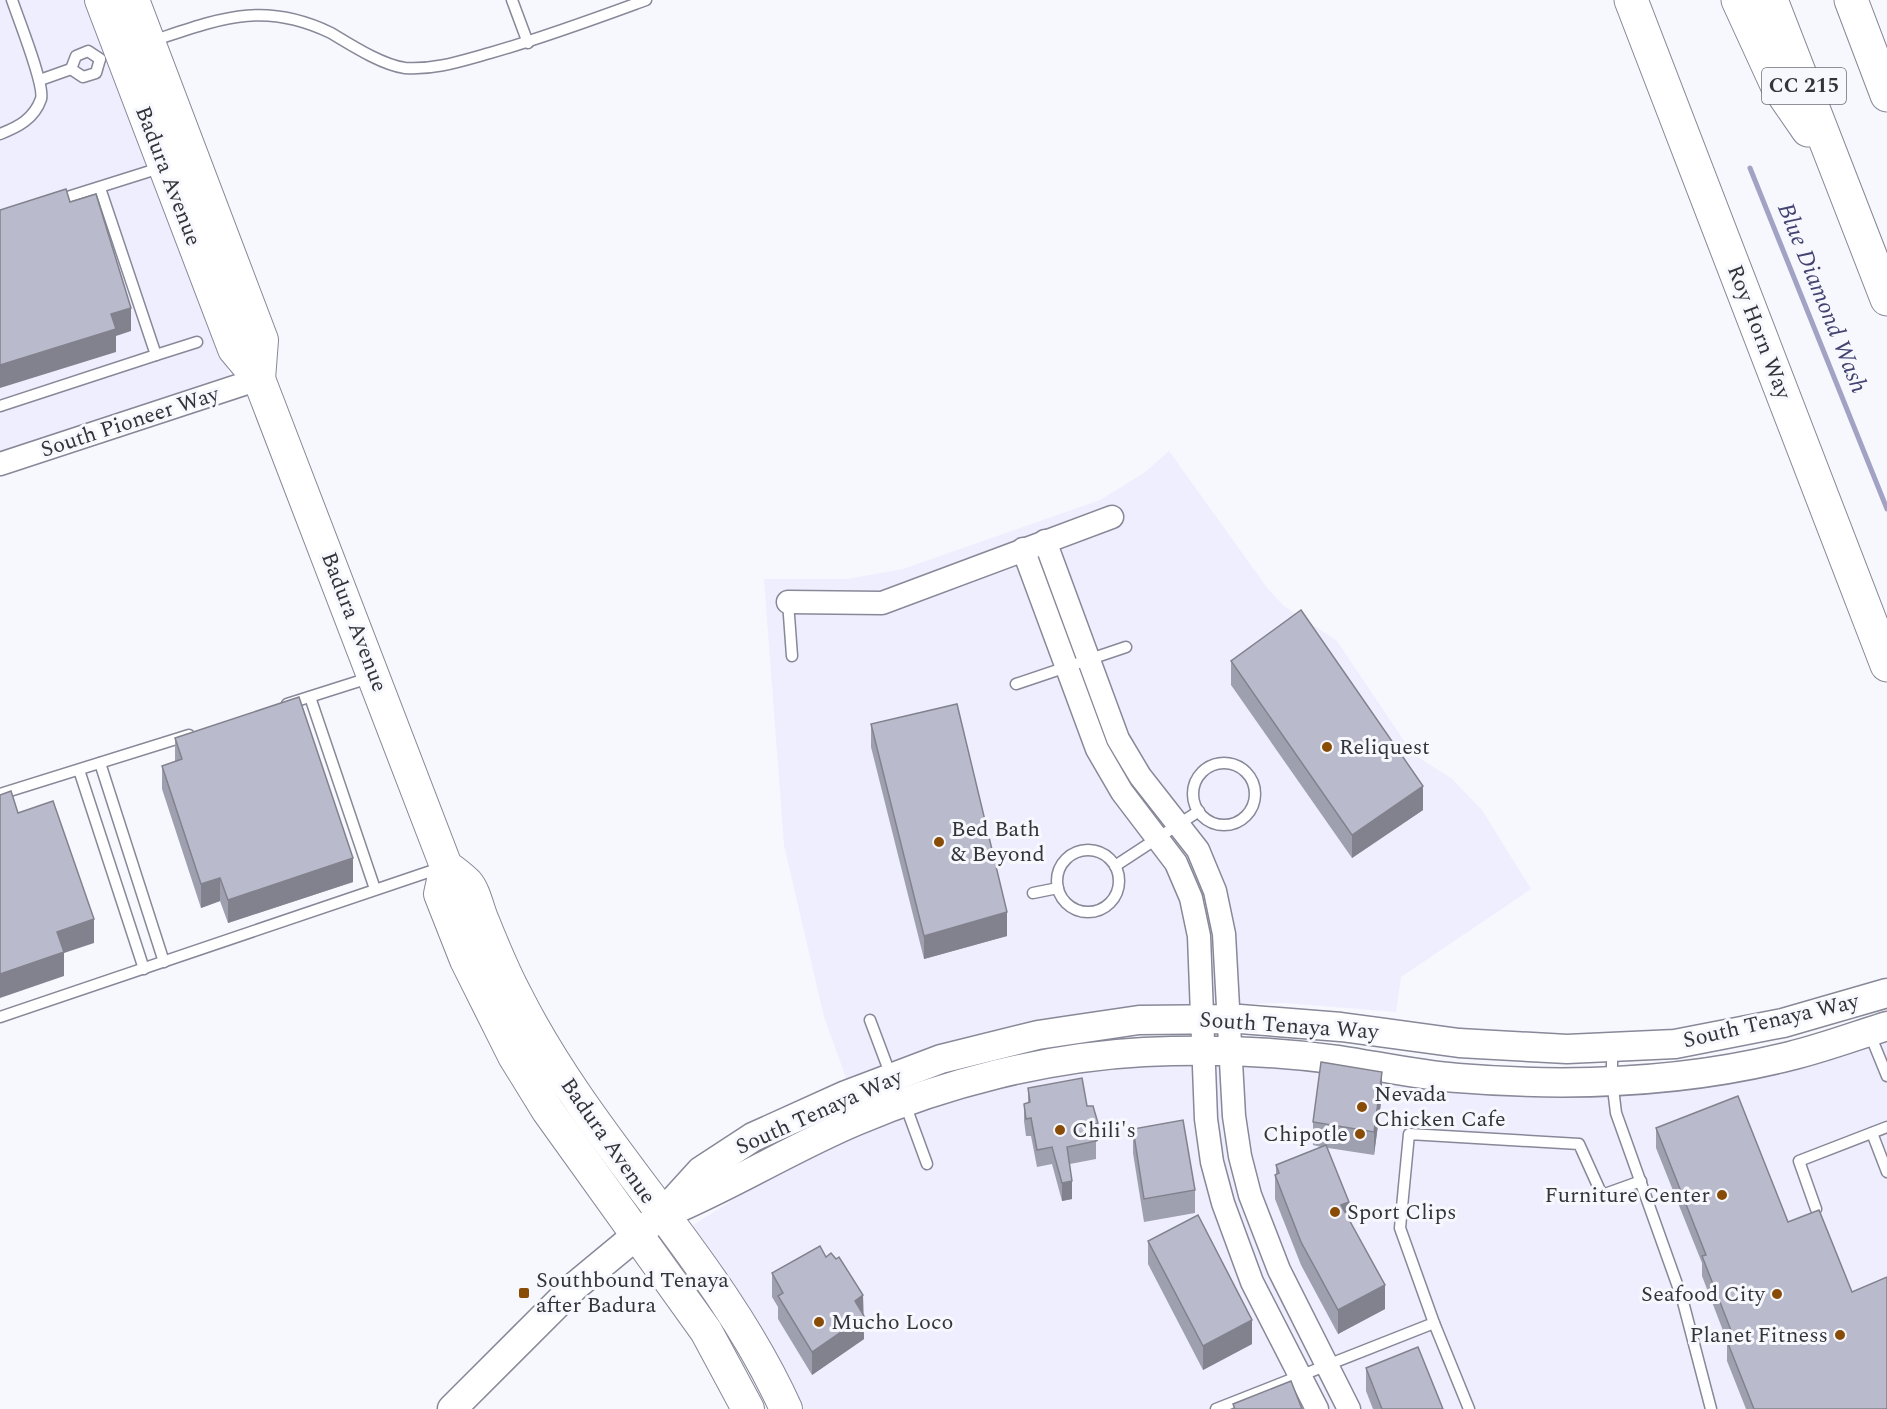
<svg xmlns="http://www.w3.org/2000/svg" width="1887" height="1409" font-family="Spectral,serif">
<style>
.built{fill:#eeeefe}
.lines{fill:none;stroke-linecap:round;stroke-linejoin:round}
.stream{stroke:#a2a3c4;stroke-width:5}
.service-casing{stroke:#878898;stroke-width:13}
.minor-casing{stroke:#878898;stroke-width:25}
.tertiary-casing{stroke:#878898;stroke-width:31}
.secondary-casing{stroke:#878898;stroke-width:34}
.primary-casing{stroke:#878898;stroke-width:35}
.motorway-casing{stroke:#878898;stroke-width:35}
.service{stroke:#fff;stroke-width:10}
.minor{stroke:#fff;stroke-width:22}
.tertiary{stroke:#fff;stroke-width:28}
.secondary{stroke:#fff;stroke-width:32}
.primary{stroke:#fff;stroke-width:33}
.motorway{stroke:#fff;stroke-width:33}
.wall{fill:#9fa0af}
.shaded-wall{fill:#82828e}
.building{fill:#b9bacb;stroke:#82828e;stroke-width:1.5}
.poi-dot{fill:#884c06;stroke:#f7f7fe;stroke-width:2}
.labels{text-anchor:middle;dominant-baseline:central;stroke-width:6;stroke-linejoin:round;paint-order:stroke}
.shield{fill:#f7f7fe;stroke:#6e6e75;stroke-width:1.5}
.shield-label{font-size:21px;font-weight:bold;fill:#33333a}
.street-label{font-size:22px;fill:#33333a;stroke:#f7f7fe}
.poi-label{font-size:22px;fill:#33333a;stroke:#f7f7fe;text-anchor:start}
.water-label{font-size:24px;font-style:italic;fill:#434371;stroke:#f7f7fe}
</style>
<rect width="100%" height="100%" fill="#f7f7fe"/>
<!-- built -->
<g class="built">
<polygon points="0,0 85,0 239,399 0,476"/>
<polygon points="1169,451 1268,589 1284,606 1337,641 1413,754 1451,778 1482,810 1531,889 1401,977 1396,1012 1284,1003 1172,1005 1062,1018 952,1043 846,1078 824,1017 784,845 764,579 847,579 903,569 1100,500 1144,473"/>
<polygon points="1887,1038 1887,1409 798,1409 690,1227 774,1174 861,1131 952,1098 1046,1075 1142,1063 1239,1062 1455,1089"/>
</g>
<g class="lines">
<!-- stream -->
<polyline class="stream" points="1750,168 1887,509"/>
<defs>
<g id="service">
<polyline points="512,0 528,43"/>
<path d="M152 41C219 19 263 0 331 33 351 45 382 65 405 68 435 70 461 61 490 53 543 38 594 19 646 0"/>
<polyline points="71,69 83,77 96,73 100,59"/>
<polyline points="71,69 76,56 88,51 100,59"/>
<polyline points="40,80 71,69"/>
<path d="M0 134C18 127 34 119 41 99 45 85 18 18 12 0"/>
<polyline points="55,201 163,167"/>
<polyline points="156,355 197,342"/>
<polyline points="0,406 156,355 100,188"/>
<polyline points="788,602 792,656"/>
<polyline points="1016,684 1126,647"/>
<polyline points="310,697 375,889"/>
<polyline points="287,704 372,677"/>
<circle cx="1224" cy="794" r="31"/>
<polyline points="100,763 164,962"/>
<polyline points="79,770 144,969"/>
<polyline points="0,794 189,735"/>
<circle cx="1088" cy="881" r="31"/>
<polyline points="1115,866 1199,811"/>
<polyline points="1033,893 1058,888"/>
<polyline points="0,1017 440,868"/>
<polyline points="870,1020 891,1076"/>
<polyline points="1869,1032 1887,1076"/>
<polyline points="1612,1047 1612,1080 1616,1113 1682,1298 1711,1409"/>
<polyline points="905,1104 927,1164"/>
<polyline points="1872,1133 1887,1172"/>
<polyline points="1816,1209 1799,1161 1887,1127"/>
<polyline points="1434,1323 1469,1409"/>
<polyline points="1216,1409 1434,1323 1400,1228 1409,1134 1579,1144 1602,1195 1641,1181"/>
</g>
<g id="minor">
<polyline points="0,464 259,379"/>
<polyline points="1045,541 1118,739 1140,776 1198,850 1215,891 1224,934 1234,1116 1240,1156 1250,1195 1279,1270 1349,1409"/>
<polyline points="1023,549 1097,749 1122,792 1176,863 1191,898 1199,936 1206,1119 1212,1162 1223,1203 1252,1282 1317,1409"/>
<polyline points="788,602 882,603 1112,517"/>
</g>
<g id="tertiary">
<path d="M669 1212C733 1185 792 1148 856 1121 945 1083 1047 1057 1144 1052 1209 1049 1274 1051 1339 1060 1378 1066 1418 1075 1458 1078 1568 1087 1683 1083 1790 1056 1823 1048 1855 1036 1887 1026"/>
<polyline points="452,1409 574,1287 661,1215 701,1171 753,1137 846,1095 941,1059 1038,1035 1139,1020 1240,1019 1341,1027 1459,1043 1567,1049 1675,1044 1783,1023 1887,993"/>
</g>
<g id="secondary">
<path d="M101 0 234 349 259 379 446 866C453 871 461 877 467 883 475 892 478 910 483 921 493 946 503 971 516 995 590 1143 719 1260 786 1409"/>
<polyline points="133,0 262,340 259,379"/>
<polyline points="446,866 440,894 466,960 514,1056 548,1111 706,1331 748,1409"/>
</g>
<polyline id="primary" points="1631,0 1887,665"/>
<g id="motorway">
<polyline points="1738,0 1777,85 1808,130"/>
<polyline points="1771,0 1887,299"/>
<polyline points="1851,0 1887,95"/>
</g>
</defs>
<!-- service casing -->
<use href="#service" class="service-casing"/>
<!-- minor casing -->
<use href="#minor" class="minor-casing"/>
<!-- tertiary casing -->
<use href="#tertiary" class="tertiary-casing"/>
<!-- secondary casing -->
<use href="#secondary" class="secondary-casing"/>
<!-- primary casing -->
<use href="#primary" class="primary-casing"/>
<!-- motorway casing -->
<use href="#motorway" class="motorway-casing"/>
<!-- service -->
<use href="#service" class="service"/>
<!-- minor -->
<use href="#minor" class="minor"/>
<!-- tertiary -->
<use href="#tertiary" class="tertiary"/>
<!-- secondary -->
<use href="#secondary" class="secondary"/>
<!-- primary -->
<use href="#primary" class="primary"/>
<!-- motorway -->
<use href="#motorway" class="motorway"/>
</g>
<!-- wall -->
<g class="wall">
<polygon points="1231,661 1423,810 1352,858 1231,685"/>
<polygon points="871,724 1007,936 924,959 871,747"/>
<polygon points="175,738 353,882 228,923 220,901 201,908 162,789 162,766 175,762"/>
<polygon points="1028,1088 1087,1106 1098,1141 1096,1141 1096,1159 1070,1164 1072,1199 1062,1201 1052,1164 1037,1167 1031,1136 1026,1136 1024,1121 1024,1104 1028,1103"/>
<polygon points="1382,1095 1374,1155 1328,1148 1349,1219 1385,1309 1338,1334 1301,1265 1275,1199 1275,1175 1276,1175 1276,1165 1321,1147 1313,1145 1313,1122"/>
<polygon points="1656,1128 1788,1222 1887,1409 1746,1409 1727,1361 1727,1341 1702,1276 1702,1263 1656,1148"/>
<polygon points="1133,1129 1195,1190 1195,1213 1144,1222 1133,1153"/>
<polygon points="1148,1241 1252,1344 1203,1370 1148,1264"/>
<polygon points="826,1257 863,1295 864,1339 812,1375 778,1319 778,1307 772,1297 772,1273"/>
<polygon points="1366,1368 1443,1409 1373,1409 1366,1391"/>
</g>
<!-- shaded-wall -->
<g class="shaded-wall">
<polygon points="131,308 131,331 116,336 116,352 0,388 0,365 111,314"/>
<polygon points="1423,786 1423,810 1352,858 1352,835"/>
<polygon points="353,858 353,882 228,923 228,900"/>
<polygon points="220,878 220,901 201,908 201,884"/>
<polygon points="1007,912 1007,936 924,959 924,936"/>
<polygon points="94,919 94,943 64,953 64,976 0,998 0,974 57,932"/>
<polygon points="1382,1072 1382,1095 1374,1155 1374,1132"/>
<polygon points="1098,1123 1098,1141 1092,1142 1092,1125"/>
<polygon points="1072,1181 1072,1199 1062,1201 1062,1183"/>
<polygon points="1349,1202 1349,1225 1341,1205"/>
<polygon points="1385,1285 1385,1309 1338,1334 1338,1310"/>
<polygon points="863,1295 864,1339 812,1375 812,1352 855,1301"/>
<polygon points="1252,1320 1252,1344 1203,1370 1203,1346"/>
</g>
<!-- building -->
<g class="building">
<polygon points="66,189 70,202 96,194 131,308 111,314 116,329 0,365 0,210"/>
<polygon points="1301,610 1423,786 1352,835 1231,661"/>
<polygon points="299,697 353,858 228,900 220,878 201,884 162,766 182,759 175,738"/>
<polygon points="957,704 1007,912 924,936 871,724"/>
<polygon points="11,791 18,813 53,801 94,919 57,932 64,952 0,974 0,795"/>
<polygon points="1321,1062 1382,1072 1374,1132 1313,1122"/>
<polygon points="1082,1078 1087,1106 1093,1106 1098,1123 1092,1125 1096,1141 1067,1147 1072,1181 1062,1183 1052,1147 1037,1150 1031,1118 1026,1119 1024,1104 1030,1102 1028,1088"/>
<polygon points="1738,1096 1788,1222 1819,1210 1852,1292 1887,1277 1887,1409 1754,1409 1727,1341 1734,1338 1702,1256 1706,1255 1656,1128"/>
<polygon points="1183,1120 1195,1190 1144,1199 1133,1129"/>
<polygon points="1326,1145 1349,1202 1341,1205 1385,1285 1338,1310 1301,1242 1275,1175 1279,1173 1276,1165"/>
<polygon points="1198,1215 1252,1320 1203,1346 1148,1241"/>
<polygon points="820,1246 826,1257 831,1253 836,1259 839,1257 863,1295 855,1301 864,1316 812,1352 778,1296 783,1293 772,1273"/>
<polygon points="1418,1347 1443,1409 1382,1409 1366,1368"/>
<polygon points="1291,1381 1302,1409 1235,1409 1233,1404"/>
</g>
<!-- markers -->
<g class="poi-dot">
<circle cx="1327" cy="747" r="6"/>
<circle cx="939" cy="842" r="6"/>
<circle cx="1362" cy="1107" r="6"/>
<circle cx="1060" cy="1130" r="6"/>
<circle cx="1360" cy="1134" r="6"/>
<circle cx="1722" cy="1195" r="6"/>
<circle cx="1335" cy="1212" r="6"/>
<rect x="518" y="1287" width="12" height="12" rx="3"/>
<circle cx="1777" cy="1294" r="6"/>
<circle cx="819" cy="1322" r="6"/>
<circle cx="1840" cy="1335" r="6"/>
</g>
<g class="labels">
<!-- shield labels -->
<rect class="shield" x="1762" y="68" width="84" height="36" rx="4.5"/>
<g class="shield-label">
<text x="1804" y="86">CC 215</text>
</g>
<!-- street labels -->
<g class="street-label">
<text transform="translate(168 176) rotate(69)">Badura Avenue</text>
<text transform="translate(1759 332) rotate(69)">Roy Horn Way</text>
<text transform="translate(130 422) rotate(-18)">South Pioneer Way</text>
<text transform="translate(354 622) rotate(69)">Badura Avenue</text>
<text transform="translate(1771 1021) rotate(-13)">South Tenaya Way</text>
<text transform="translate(1289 1026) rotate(4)">South Tenaya Way</text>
<text transform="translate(819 1112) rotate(-24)">South Tenaya Way</text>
<text transform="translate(608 1141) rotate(55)">Badura Avenue</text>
</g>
<!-- poi labels -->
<g class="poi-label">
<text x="1339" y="747">Reliquest</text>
<text x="951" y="829">Bed Bath<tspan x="951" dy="25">&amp; Beyond</tspan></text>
<text x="1374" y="1094">Nevada<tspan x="1374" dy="25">Chicken Cafe</tspan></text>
<text x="1072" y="1130">Chili's</text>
<text x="1348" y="1134" text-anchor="end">Chipotle</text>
<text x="1710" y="1195" text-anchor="end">Furniture Center</text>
<text x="1347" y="1212">Sport Clips</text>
<text x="536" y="1280">Southbound Tenaya<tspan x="536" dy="25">after Badura</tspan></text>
<text x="1765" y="1294" text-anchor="end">Seafood City</text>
<text x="831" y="1322">Mucho Loco</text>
<text x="1828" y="1335" text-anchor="end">Planet Fitness</text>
</g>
<!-- water labels -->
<g class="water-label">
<text transform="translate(1822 298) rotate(68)">Blue Diamond Wash</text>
</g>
</g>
</svg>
